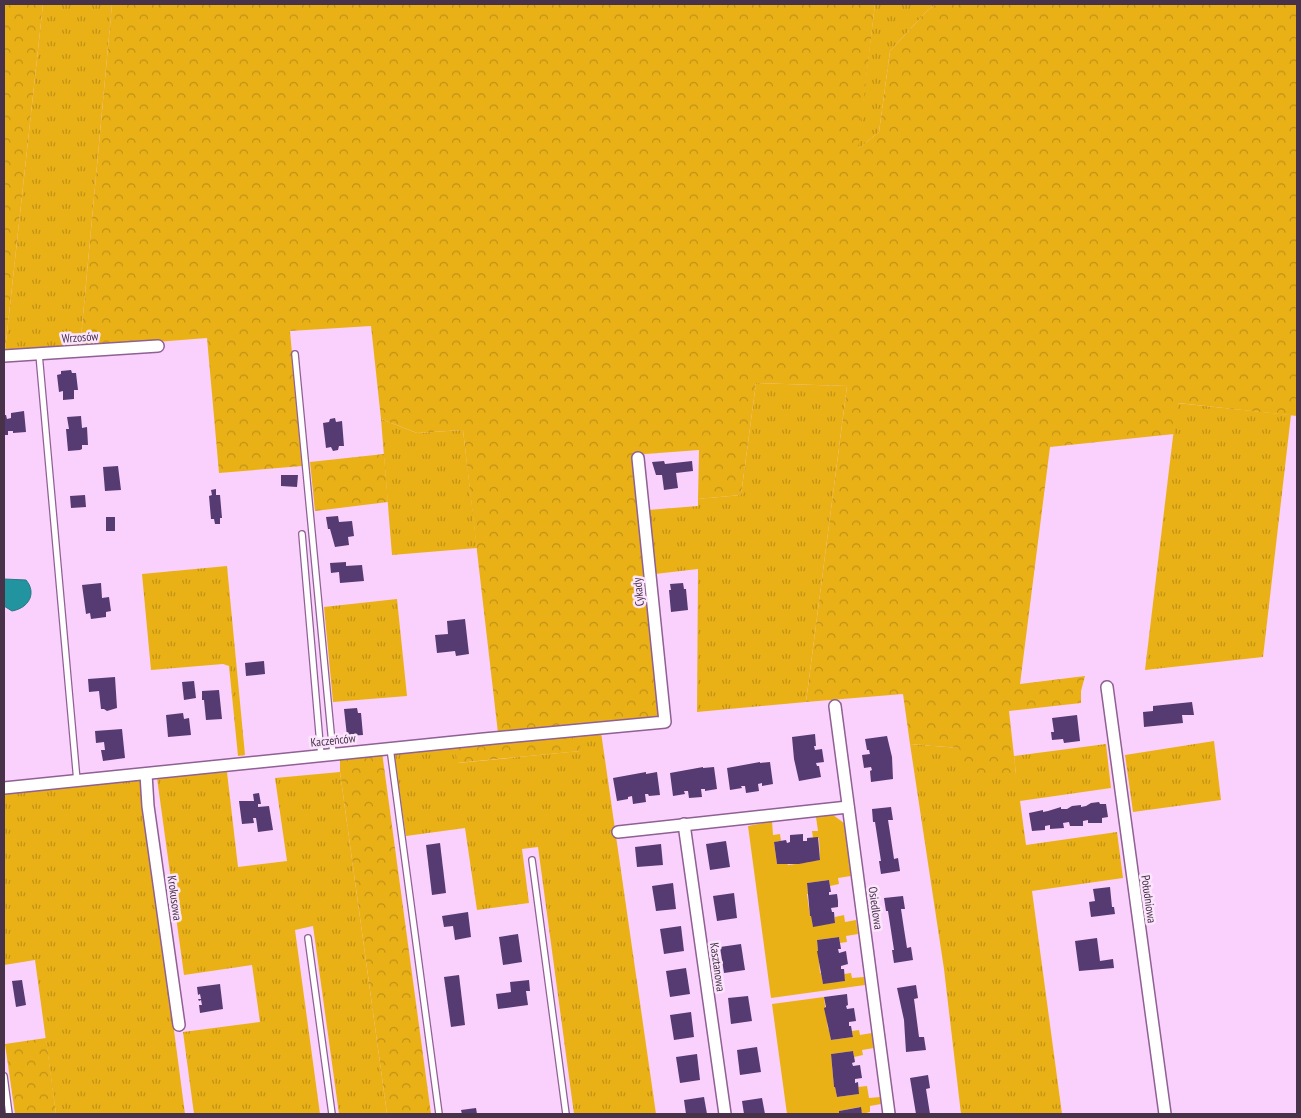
<svg xmlns="http://www.w3.org/2000/svg" width="1301" height="1118" font-family="'PT Sans Narrow',sans-serif">
<style>
.grass{fill:url(#grass-tufts)}
.forest{fill:url(#forest-crowns)}
.garden{fill:#eab117}
.water{fill:#21949f;stroke:#2c7785}
.building{fill:#553b72}
.lines{fill:none;stroke-linecap:round;stroke-linejoin:round}
.lane-casing{stroke:#8f6093;stroke-width:8}
.street-casing{stroke:#8f6093;stroke-width:14}
.lane{stroke:#fff;stroke-width:5.5}
.street{stroke:#fff;stroke-width:11}
.labels{text-anchor:middle;dominant-baseline:central;stroke-width:5;stroke-linejoin:round;paint-order:stroke}
.street-label{font-size:12px;fill:#473249;stroke:#fbe5fc}
</style>
<defs>
<pattern id="grass-tufts" width="24" height="20" patternUnits="userSpaceOnUse" patternTransform="scale(1.25)"><rect width="24" height="20" fill="#eab117"/><path d="M3 7l-1-3M5 7V3M7 7l1-3M15 17l-1-3M17 17v-4M19 17l1-3" fill="none" stroke="#bf9117"/></pattern>
<pattern id="forest-crowns" width="20" height="18" patternUnits="userSpaceOnUse" patternTransform="scale(1.25)"><rect width="20" height="18" fill="#eab117"/><path d="M2 6a3 3 0 1 1 6 0M12 15a3 3 0 1 1 6 0" fill="none" stroke="#bf9117"/></pattern>
</defs>
<rect width="100%" height="100%" fill="#fad0fd"/>
<!-- grass -->
<g class="grass">
<polygon points="43,4 112,4 80,348 5,351"/>
<polygon points="875,4 936,4 927,11 890,51 879,132 857,150"/>
<polygon points="756,383 847,386 806,702 697,712 698,569 655,574 648,510 698,506 698,499 741,495"/>
<polygon points="1177,403 1291,415 1263,657 1145,670"/>
<polygon points="381,419 417,433 463,430 477,548 392,555"/>
<polygon points="227,566 245,755 238,756 229,666 223,664 151,670 142,574"/>
<polygon points="397,599 407,696 333,702 324,607"/>
<polygon points="601,732 656,1114 574,1114 538,847 522,849 529,903 477,910 465,828 406,836 393,751 455,744 458,763 580,751 578,734"/>
<polygon points="1214,741 1221,800 1133,812 1125,755"/>
<polygon points="910,744 959,748 1016,774 1014,756 1106,744 1111,788 1020,801 1026,845 1117,832 1123,878 1032,891 1062,1114 961,1114 944,969"/>
<polygon points="227,772 238,867 287,861 275,778 340,772 387,1114 339,1114 313,926 295,930 320,1114 194,1114 183,1032 260,1022 252,965 184,975 157,778"/>
<polygon points="141,779 185,1114 56,1114 35,960 4,965 4,792"/>
</g>
<!-- forest -->
<g class="forest">
<polygon points="4,4 43,4 5,351 4,351"/>
<polygon points="112,4 875,4 858,149 879,132 890,51 927,11 936,4 1297,4 1297,416 1178,403 1174,434 1050,447 1020,684 1085,676 1081,691 1081,703 1009,711 1016,774 1003,776 968,775 959,748 910,744 903,694 806,702 847,386 756,383 741,495 698,499 699,450 632,455 661,716 498,733 463,430 417,433 381,419 371,326 290,331 302,466 219,473 207,338 80,348"/>
<polygon points="384,454 388,502 315,511 310,462"/>
<polygon points="578,734 581,751 457,763 455,744"/>
<polygon points="382,752 431,1114 387,1114 340,772 340,759"/>
<polygon points="46,1038 56,1114 15,1114 5,1044"/>
</g>
<!-- garden -->
<g class="garden">
<polygon points="833,815 844,823 851,876 838,878 839,884 830,886 829,880 807,883 808,894 807,894 810,916 811,916 813,926 835,923 835,917 844,915 845,922 856,920 858,934 846,936 847,942 840,943 839,937 817,940 820,973 821,973 823,983 845,981 844,974 851,973 852,978 864,977 865,985 771,998 748,826 772,821 773,835 780,834 781,841 774,842 777,864 787,863 788,865 810,862 810,861 820,860 819,838 813,838 812,831 818,831 816,817"/>
<polygon points="824,997 828,1029 829,1030 831,1040 853,1037 852,1031 859,1030 860,1035 872,1033 874,1048 862,1050 863,1055 854,1057 853,1051 831,1054 834,1087 835,1087 837,1097 859,1094 858,1087 867,1086 869,1098 880,1097 881,1104 870,1106 870,1112 862,1114 860,1107 839,1111 839,1114 787,1114 772,1004"/>
</g>
<!-- water -->
<path class="water" d="M4 579 26 580C37 593 29 608 12 611L4 606Z"/>
<!-- building -->
<g class="building">
<polygon points="71,370 72,373 76,373 78,390 74,390 74,399 63,400 63,391 59,392 57,375 61,374 61,371"/>
<polygon points="24,411 26,432 13,433 13,431 8,431 8,435 4,435 4,415 6,415 7,419 11,418 11,413"/>
<polygon points="81,416 82,428 87,427 88,445 82,445 82,449 80,450 68,451 66,429 69,429 67,417"/>
<polygon points="335,418 336,422 342,421 344,446 339,446 338,450 333,451 331,447 326,448 323,423 329,422 330,419"/>
<polygon points="664,461 665,464 692,461 693,471 676,473 678,488 664,490 662,475 656,475 652,462"/>
<polygon points="118,466 121,490 105,491 103,467"/>
<polygon points="281,475 298,475 297,487 281,486"/>
<polygon points="216,489 216,495 220,495 222,518 220,518 220,524 215,524 214,519 211,519 209,496 212,495 211,490"/>
<polygon points="85,495 86,507 71,508 70,496"/>
<polygon points="338,516 339,522 352,521 354,536 348,537 349,545 335,547 330,529 328,529 326,517"/>
<rect x="106" y="517" width="9" height="14"/>
<polygon points="346,562 346,566 362,565 364,581 340,583 339,572 331,573 330,563"/>
<polygon points="101,583 102,598 109,597 111,611 106,612 106,617 91,619 90,613 86,614 82,585"/>
<polygon points="683,583 684,589 686,589 688,610 671,612 669,590 671,590 670,584"/>
<polygon points="465,619 469,654 456,656 455,651 437,653 435,635 448,634 447,621"/>
<polygon points="264,661 265,674 246,676 245,663"/>
<polygon points="115,677 117,708 107,711 104,709 101,709 99,691 89,692 88,679"/>
<polygon points="194,681 196,698 184,700 182,682"/>
<polygon points="219,690 222,719 206,720 204,700 202,700 202,691"/>
<polygon points="1192,702 1194,715 1182,715 1183,723 1144,727 1143,712 1153,711 1153,706"/>
<polygon points="357,708 358,713 361,713 363,735 347,736 344,709"/>
<polygon points="183,713 184,719 189,718 191,735 168,737 166,715"/>
<polygon points="1077,715 1080,741 1064,743 1063,739 1052,740 1051,732 1054,732 1052,718"/>
<polygon points="122,729 125,758 103,761 101,750 105,750 104,742 96,743 95,731"/>
<polygon points="815,734 816,746 814,746 815,750 822,749 824,762 816,763 817,766 819,766 821,777 799,781 794,759 792,737"/>
<polygon points="887,736 892,757 893,779 871,782 870,771 872,770 871,767 864,768 862,755 870,754 869,750 867,750 865,739"/>
<polygon points="760,762 760,763 770,762 773,784 762,786 762,783 758,784 759,791 746,793 745,786 741,786 742,788 730,790 727,768"/>
<polygon points="703,767 703,768 714,767 717,789 705,791 705,789 701,789 702,797 689,798 688,791 684,791 685,794 673,796 670,773"/>
<polygon points="646,772 646,774 657,772 660,795 649,796 648,794 645,794 646,802 633,804 632,796 628,797 628,799 617,801 613,778"/>
<polygon points="259,793 261,804 258,804 258,807 269,806 273,830 258,832 256,818 253,818 254,823 242,824 239,801 254,801 253,794"/>
<polygon points="1099,802 1100,804 1106,804 1108,817 1102,818 1102,823 1088,823 1088,820 1083,821 1083,826 1070,826 1069,822 1063,823 1064,828 1050,829 1050,825 1045,826 1045,830 1032,831 1029,813 1043,810 1043,812 1048,811 1061,807 1061,809 1067,809 1072,806 1081,805 1081,807 1086,806 1091,803"/>
<polygon points="891,807 893,820 888,820 891,839 894,859 898,858 900,871 881,874 879,861 881,861 875,822 873,822 872,809"/>
<polygon points="803,834 803,841 807,841 807,838 818,837 820,860 799,864 777,864 774,842 786,840 787,843 790,842 790,835"/>
<polygon points="726,841 730,867 710,870 706,844"/>
<polygon points="440,843 446,893 432,895 426,845"/>
<polygon points="661,844 663,865 637,867 635,847"/>
<polygon points="829,880 831,892 829,892 829,895 837,894 838,901 838,907 831,908 832,912 834,912 835,923 813,927 811,916 810,916 807,883"/>
<polygon points="673,883 676,909 656,911 652,886"/>
<polygon points="1110,887 1112,907 1114,907 1115,914 1091,917 1089,902 1095,901 1093,889"/>
<polygon points="734,893 737,918 717,921 713,896"/>
<polygon points="903,896 905,909 901,909 904,929 907,948 911,947 913,960 894,963 892,950 894,950 888,911 886,911 884,898"/>
<polygon points="468,912 471,937 455,940 453,926 444,927 442,916"/>
<polygon points="681,926 684,951 664,954 660,929"/>
<polygon points="518,934 522,962 503,965 499,937"/>
<polygon points="839,937 841,949 838,949 839,953 846,951 847,958 848,964 841,966 841,969 844,969 845,981 823,984 817,951 818,951 817,940"/>
<polygon points="1097,938 1100,961 1113,959 1114,968 1079,971 1075,941"/>
<polygon points="741,944 745,970 724,973 720,947"/>
<polygon points="686,968 690,994 670,997 666,971"/>
<polygon points="459,975 465,1025 451,1027 444,977"/>
<polygon points="22,980 26,1005 16,1007 12,981"/>
<polygon points="529,980 530,991 526,991 528,1005 498,1009 496,994 511,992 510,982"/>
<polygon points="220,984 223,1009 200,1013 199,1005 202,1005 201,1000 199,1001 198,999 201,999 200,994 198,995 197,987"/>
<polygon points="916,985 918,998 914,999 919,1037 924,1037 926,1050 906,1052 904,1020 897,988"/>
<polygon points="847,994 848,1005 846,1006 847,1009 854,1008 856,1021 849,1022 849,1026 851,1026 853,1037 831,1040 824,1008 826,1007 824,997"/>
<polygon points="748,996 752,1021 731,1024 728,998"/>
<polygon points="691,1012 694,1037 674,1040 670,1015"/>
<polygon points="757,1047 761,1072 740,1075 737,1050"/>
<polygon points="853,1051 855,1062 852,1063 853,1066 860,1065 862,1078 855,1079 855,1083 858,1082 859,1094 837,1097 835,1087 834,1087 831,1054"/>
<polygon points="697,1054 700,1080 680,1083 676,1057"/>
<polygon points="928,1075 930,1088 926,1089 930,1114 916,1114 910,1078"/>
<polygon points="704,1097 707,1114 686,1114 684,1100"/>
<polygon points="762,1098 765,1114 744,1114 742,1101"/>
<polygon points="861,1107 862,1114 839,1114 839,1111"/>
<polygon points="476,1108 477,1114 462,1114 461,1110"/>
</g>
<g class="lines">
<defs>
<g id="lane">
<polyline points="39,354 77,781"/>
<polyline points="295,354 333,754"/>
<polyline points="302,534 321,756"/>
<polyline points="390,748 439,1114"/>
<polyline points="532,860 566,1114"/>
<polyline points="308,938 332,1114"/>
<polyline points="4,1076 9,1114"/>
</g>
<g id="street">
<polyline points="4,356 158,346"/>
<polyline points="1107,687 1165,1114"/>
<polyline points="835,706 889,1114"/>
<polyline points="146,774 148,806 179,1025"/>
<polyline points="4,788 484,739 665,722 638,458"/>
<polyline points="684,824 725,1114"/>
<polyline points="618,832 848,807"/>
</g>
</defs>
<!-- lane casing -->
<use href="#lane" class="lane-casing"/>
<!-- street casing -->
<use href="#street" class="street-casing"/>
<!-- lane -->
<use href="#lane" class="lane"/>
<!-- street -->
<use href="#street" class="street"/>
</g>
<g class="labels">
<!-- street labels -->
<g class="street-label">
<text transform="translate(80 337) rotate(-4)">Wrzosów</text>
<text transform="translate(638 592) rotate(-96)">Cykady</text>
<text transform="translate(333 740) rotate(-6)">Kaczeńców</text>
<text transform="translate(175 898) rotate(82)">Krokusowa</text>
<text transform="translate(1149 899) rotate(82)">Południowa</text>
<text transform="translate(876 908) rotate(82)">Osiedlowa</text>
<text transform="translate(718 967) rotate(82)">Kasztanowa</text>
</g>
</g>
<!-- border -->
<rect width="1301" height="1118" fill="none" stroke="#473249" stroke-width="10"/>
</svg>
